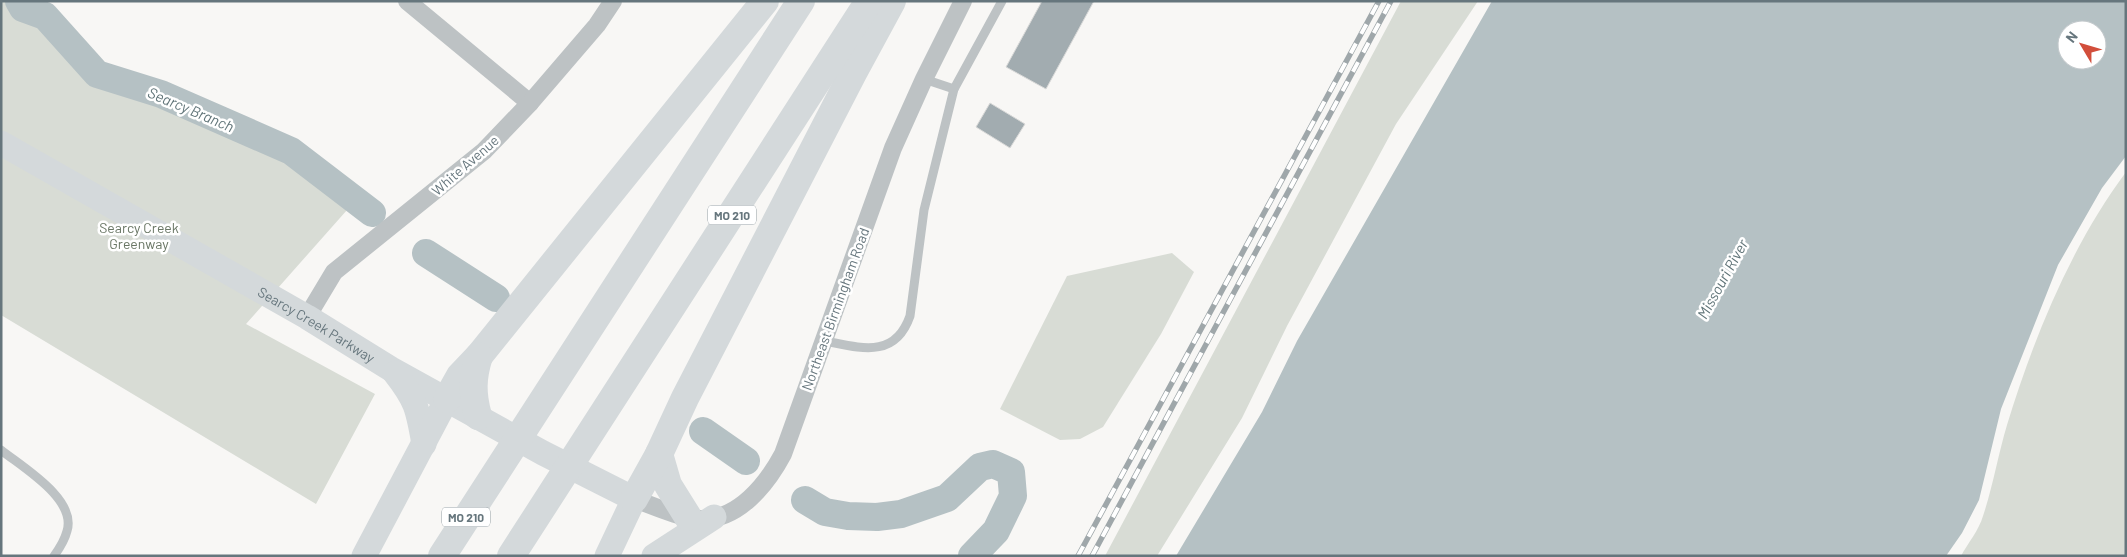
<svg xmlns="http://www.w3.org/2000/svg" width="2127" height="557" font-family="Barlow,sans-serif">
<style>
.green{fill:#d8dcd5}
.water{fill:#b5c1c4;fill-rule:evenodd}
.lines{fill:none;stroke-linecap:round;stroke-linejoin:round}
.river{stroke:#b5c1c4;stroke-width:28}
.building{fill:#a2acb0;stroke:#d9d9d8}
.lane{stroke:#bdc2c4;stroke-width:9}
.street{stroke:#bdc2c4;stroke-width:18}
.secondary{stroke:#d4d9db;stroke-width:25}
.highway{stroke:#d4d9db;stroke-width:28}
.rail-casing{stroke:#9fa7aa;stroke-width:5.5}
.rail{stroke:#fff;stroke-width:4;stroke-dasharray:11;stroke-linecap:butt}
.labels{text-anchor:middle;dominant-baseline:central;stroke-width:5;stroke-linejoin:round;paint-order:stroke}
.shield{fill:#fff;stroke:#949fa4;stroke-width:1}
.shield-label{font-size:12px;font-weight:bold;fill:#66767d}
.street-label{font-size:14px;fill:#66767d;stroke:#fff}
.park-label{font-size:14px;fill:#697664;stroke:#fff}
.water-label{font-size:15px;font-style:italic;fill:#607478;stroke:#fff}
</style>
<rect width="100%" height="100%" fill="#f8f7f5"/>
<!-- green -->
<g class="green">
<polygon points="1,1 19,1 23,8 45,16 97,74 161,94 291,151 355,201 246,324 375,394 316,504 1,315"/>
<polygon points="1401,1 1478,1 1396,124 1287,326 1242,418 1157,556 1105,556"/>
<path d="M2126 172V556H1961C1968 543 1979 530 1983 516 1993 486 1998 455 2007 425 2034 337 2071 246 2126 172Z"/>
<polygon points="1172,253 1194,272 1161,334 1103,427 1080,439 1060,440 1000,409 1067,276"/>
</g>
<!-- water -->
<path class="water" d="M1492 1H2126V156L2102 188 2058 265 2001 409 1979 500 1962 533 1946 556H1176L1262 412 1297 341ZM2067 30H2097V60H2067Z"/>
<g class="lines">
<!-- river -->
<g class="river">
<polyline points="19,1 23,8 45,16 97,74 161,94 291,151 372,213"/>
<polyline points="426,253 496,298"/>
<polyline points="703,431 746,461"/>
<polyline points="805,500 825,512 848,516 877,517 901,514 947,498 980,467 993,464 1011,472 1013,496 996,531 972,556"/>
</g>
</g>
<!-- building -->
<g class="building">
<polygon points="1042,1 1094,1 1046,89 1006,67"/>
<polygon points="990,103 1025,124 1010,148 976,127"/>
</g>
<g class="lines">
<!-- lane -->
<g class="lane">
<polyline points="924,79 954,89"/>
<path d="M825 341C861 348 895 359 910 316L924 210 954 89 1002 1"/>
<path d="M1 450C22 467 77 499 67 531 65 539 59 549 54 556"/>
</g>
<!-- street -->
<g class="street">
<polyline points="407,1 530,103"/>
<polyline points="307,317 334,272 484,151 530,103 597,25 613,1"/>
<path d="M634 499C651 505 682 519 700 519 738 521 767 484 783 454L893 148 924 79 963 1"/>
</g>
<!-- secondary -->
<g class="secondary">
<path id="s1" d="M1 143 307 317 391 369 543 453 634 499 607 556"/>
<path d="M395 373C417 401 418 410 424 444"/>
<polyline points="364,556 447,399"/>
<polyline points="654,556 714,517"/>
</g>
<!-- highway -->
<g class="highway">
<polyline points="447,399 460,376 479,356 765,1"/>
<path d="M478 416C472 394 472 378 479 356"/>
<polyline points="659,454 668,485 688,517"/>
<polyline points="634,499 659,454 685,398 853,73 892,1"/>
<polyline points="442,556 801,1"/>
<polyline points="511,556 869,1"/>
</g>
<defs>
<g id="rail">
<polyline points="1078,556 1379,1"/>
<polyline points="1092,556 1391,1"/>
</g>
</defs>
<!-- rail casing -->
<use href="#rail" class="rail-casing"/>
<!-- rail -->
<use href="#rail" class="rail"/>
</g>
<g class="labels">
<!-- shield labels -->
<g class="shield">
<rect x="708" y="205.5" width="48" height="19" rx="4"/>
<rect x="442" y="507.5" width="48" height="19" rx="4"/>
</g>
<g class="shield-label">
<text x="732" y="215">MO 210</text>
<text x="466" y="517">MO 210</text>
</g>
<!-- street labels -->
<g class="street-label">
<text transform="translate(465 165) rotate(-41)">White Avenue</text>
<text transform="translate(835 309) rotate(-70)">Northeast Birmingham Road</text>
<text stroke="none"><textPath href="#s1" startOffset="364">Searcy Creek Parkway</textPath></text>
</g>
<!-- park labels -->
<g class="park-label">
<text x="139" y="227">Searcy Creek<tspan x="139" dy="16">Greenway</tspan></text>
</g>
<!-- water labels -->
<g class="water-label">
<text transform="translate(191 109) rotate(23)">Searcy Branch</text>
<text transform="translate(1722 279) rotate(-61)">Missouri River</text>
</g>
</g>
<!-- border -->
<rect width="2127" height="557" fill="none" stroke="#66767d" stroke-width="5"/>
<!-- north arrow -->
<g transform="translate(2082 45) rotate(308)"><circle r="24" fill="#ffffff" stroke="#c2c8cb"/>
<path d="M0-4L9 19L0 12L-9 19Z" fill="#d24e3b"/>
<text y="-8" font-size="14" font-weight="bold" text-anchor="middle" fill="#66767d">N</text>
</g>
</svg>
